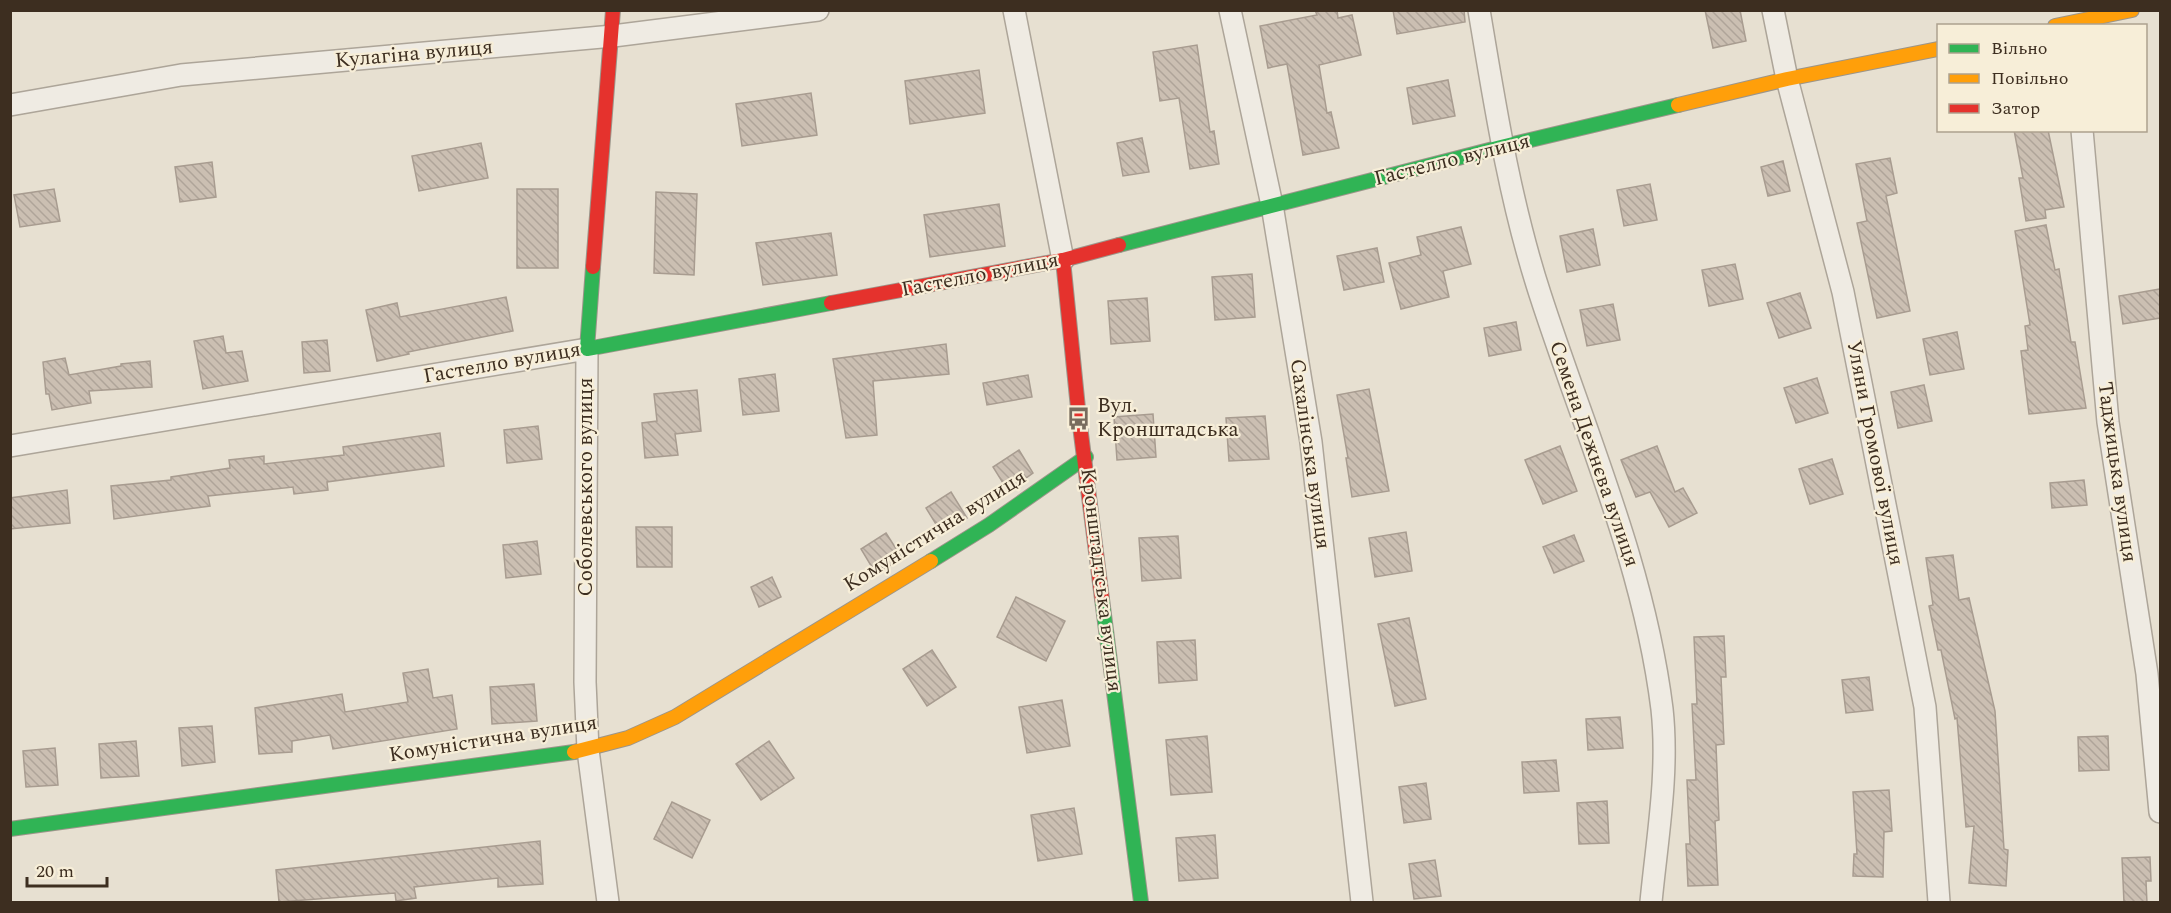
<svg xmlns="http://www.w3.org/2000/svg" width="2171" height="913" font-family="Spectral,serif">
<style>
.building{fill:url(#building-back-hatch);stroke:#a89c90;stroke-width:1.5}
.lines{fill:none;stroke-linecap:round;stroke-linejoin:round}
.street-casing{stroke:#ada599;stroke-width:24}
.fast-casing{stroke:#9c958a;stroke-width:16}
.slow-casing{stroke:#9c958a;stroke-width:16}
.jam-casing{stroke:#9c958a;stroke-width:16}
.street{stroke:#efebe3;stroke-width:21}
.fast{stroke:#30b455;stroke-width:14}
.slow{stroke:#ff9f0a;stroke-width:14}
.jam{stroke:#e5322d;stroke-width:14}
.labels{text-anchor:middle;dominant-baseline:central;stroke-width:4.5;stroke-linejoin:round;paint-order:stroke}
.street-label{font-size:21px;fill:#3d2e20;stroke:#f7eed8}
.poi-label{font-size:21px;fill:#3d2e20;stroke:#f7eed8;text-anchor:start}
</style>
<defs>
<pattern id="building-back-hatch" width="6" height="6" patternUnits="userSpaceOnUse" patternTransform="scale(1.5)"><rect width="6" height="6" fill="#cbbfb2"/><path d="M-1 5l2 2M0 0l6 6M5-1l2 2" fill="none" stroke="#afa499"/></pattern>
</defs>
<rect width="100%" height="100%" fill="#e7e0d1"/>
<!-- building -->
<g class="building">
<polygon points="1315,10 1337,10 1338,18 1352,15 1361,55 1319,65 1327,113 1331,112 1339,148 1303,155 1287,64 1268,68 1260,26 1317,15"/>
<polygon points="1393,10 1464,10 1465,22 1397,34"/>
<polygon points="1705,10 1740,10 1746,41 1713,48"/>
<polygon points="1197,45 1210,132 1214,131 1219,164 1190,169 1179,98 1160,101 1153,52"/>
<polygon points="979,70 985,113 910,124 905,81"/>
<polygon points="1448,80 1455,116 1413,124 1407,88"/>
<polygon points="811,93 817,135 742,146 736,104"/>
<polygon points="2014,130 2048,130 2064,207 2045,210 2046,218 2026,221 2019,178 2023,178"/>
<polygon points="1142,138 1149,172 1123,176 1117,143"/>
<polygon points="481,143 488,178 419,191 412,156"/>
<polygon points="1890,158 1897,193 1886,196 1910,311 1877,318 1857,223 1867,221 1856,164"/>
<polygon points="1783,161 1790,191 1768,196 1761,167"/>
<polygon points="212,162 216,197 180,202 175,167"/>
<polygon points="1650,184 1657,220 1624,226 1617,190"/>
<polygon points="54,189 60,221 20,227 14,195"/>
<rect x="517" y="189" width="41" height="79"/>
<polygon points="656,192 697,194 694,275 654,273"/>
<polygon points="999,204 1005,246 930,257 924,215"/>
<polygon points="2046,225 2055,270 2059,269 2071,342 2075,342 2086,408 2029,414 2021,351 2028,350 2025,326 2030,325 2015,231"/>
<polygon points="1461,227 1471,264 1443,271 1449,297 1401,309 1389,263 1421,255 1417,237"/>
<polygon points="1593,229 1600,265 1567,272 1560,236"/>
<polygon points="831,233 837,275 763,285 756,243"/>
<polygon points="1377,248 1384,282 1344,290 1337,256"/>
<polygon points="1735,264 1743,299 1709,306 1702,270"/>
<polygon points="1252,274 1255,317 1215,320 1212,277"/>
<polygon points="2160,289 2160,318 2123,324 2119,296"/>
<polygon points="1800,293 1811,328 1779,338 1767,303"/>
<polygon points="506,297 513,331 408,352 409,354 377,361 366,310 397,303 400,317"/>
<polygon points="1147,298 1150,341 1111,344 1108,301"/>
<polygon points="1613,304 1620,340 1587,346 1580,310"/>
<polygon points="1516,322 1521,350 1489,356 1484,328"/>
<polygon points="1957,332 1964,369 1930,375 1923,339"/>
<polygon points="223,336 226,353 242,351 248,381 203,389 194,341"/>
<polygon points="327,340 330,371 304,373 302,342"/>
<polygon points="946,344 949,374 873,381 877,435 846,438 833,359"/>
<polygon points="65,358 69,375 121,366 121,364 150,361 152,387 89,391 91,403 52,410 49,394 46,394 43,362"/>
<polygon points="775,374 779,411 743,415 739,379"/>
<polygon points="1028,375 1032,397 987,405 983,383"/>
<polygon points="1817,378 1828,413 1796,423 1784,388"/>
<polygon points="1924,385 1932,421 1898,428 1891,392"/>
<polygon points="1369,389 1389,491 1352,497 1346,458 1348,458 1337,395"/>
<polygon points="697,390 701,431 675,434 678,455 645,458 642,423 657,421 654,394"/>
<polygon points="1153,414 1156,457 1117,460 1114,417"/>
<polygon points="1265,416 1269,459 1229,461 1226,418"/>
<polygon points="538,426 542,459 507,463 504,430"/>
<polygon points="440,433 444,466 327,482 328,490 294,494 293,487 208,496 210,506 114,519 111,486 171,480 171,477 230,468 229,460 264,456 264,464 344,455 343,447"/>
<polygon points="1560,446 1577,491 1543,504 1525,460"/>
<polygon points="1657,446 1675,492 1683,488 1697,513 1669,527 1650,492 1636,497 1621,460"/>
<polygon points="1019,450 1033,473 1008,491 993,467"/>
<polygon points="1832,459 1843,494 1810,504 1799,469"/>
<polygon points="2084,480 2087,505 2052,508 2050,483"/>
<polygon points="67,490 70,523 10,529 10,498"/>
<polygon points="951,492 967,518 942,534 926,508"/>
<polygon points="636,527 672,527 672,567 637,567"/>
<polygon points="1406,532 1412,571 1375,577 1369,538"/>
<polygon points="886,533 902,558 876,574 861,549"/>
<polygon points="1574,535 1584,561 1554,573 1543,547"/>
<polygon points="1178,536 1181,578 1142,581 1139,538"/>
<polygon points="537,541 541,574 506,578 503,545"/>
<polygon points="1953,555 1959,600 1969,598 1995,711 2004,849 2008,850 2006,886 1969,883 1974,826 1966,827 1957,718 1955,719 1941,650 1938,650 1929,606 1933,605 1926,558"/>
<polygon points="772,577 781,597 759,607 751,587"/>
<polygon points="1016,597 1065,621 1046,661 997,637"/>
<polygon points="1409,618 1426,699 1395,706 1378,624"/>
<polygon points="1724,636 1726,677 1721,677 1724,744 1716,745 1719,820 1715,821 1718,885 1688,886 1686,844 1690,844 1687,780 1696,780 1692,704 1697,704 1694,637"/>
<polygon points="1195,640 1197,680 1159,683 1157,642"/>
<polygon points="932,650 956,687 927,706 903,669"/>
<polygon points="428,669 433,698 452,695 457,729 333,749 330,735 292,741 292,752 259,754 255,708 342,694 345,712 408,702 403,673"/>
<polygon points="1869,677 1873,710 1846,713 1842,680"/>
<polygon points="534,684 537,721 492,724 490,687"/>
<polygon points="1062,700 1070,746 1027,753 1019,707"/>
<polygon points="1620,717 1623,748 1588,750 1586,719"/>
<polygon points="212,726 215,762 182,766 179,728"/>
<polygon points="1207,736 1212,792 1171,795 1166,740"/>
<polygon points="2108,736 2109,770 2079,771 2078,737"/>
<polygon points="136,741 139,776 101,778 99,744"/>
<polygon points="769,741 794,778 761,800 736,764"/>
<polygon points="55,748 58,785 26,787 23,751"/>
<polygon points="1556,760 1559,791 1524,793 1522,762"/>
<polygon points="1426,783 1431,819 1404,823 1399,787"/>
<polygon points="1889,790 1892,831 1884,832 1883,877 1853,876 1854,854 1857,854 1853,792"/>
<polygon points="1607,801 1609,843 1579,844 1577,803"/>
<polygon points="672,802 710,820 692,858 654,839"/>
<polygon points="1074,808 1082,854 1038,861 1031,815"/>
<polygon points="1215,835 1218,878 1179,881 1176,838"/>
<polygon points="540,841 543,884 498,887 498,878 414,887 416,898 396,901 395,893 279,902 276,870"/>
<polygon points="2150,857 2151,881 2146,881 2147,903 2124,903 2122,858"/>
<polygon points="1435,860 1441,896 1414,899 1409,864"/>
</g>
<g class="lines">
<defs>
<g id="street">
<polyline points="1014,10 1063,260"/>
<polyline points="1230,10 1272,205 1311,442 1362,902"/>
<path d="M1479 10C1495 106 1510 202 1540 294 1585 433 1644 564 1662 709 1669 773 1657 839 1651 902"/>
<polyline points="1773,10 1787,79 1843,292 1925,707 1939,902"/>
<polyline points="10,105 181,75 613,36 818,10"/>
<polyline points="2082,130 2108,422 2147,674 2160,812"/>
<polyline points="10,446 587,349 585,682 588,750 608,902"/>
</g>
<g id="fast">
<polyline points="1119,245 1501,147 1678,105"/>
<polyline points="593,267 587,349 831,303"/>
<polyline points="931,561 989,525 1086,457"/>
<polyline points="1102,599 1141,902"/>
<polyline points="10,829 574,752"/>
</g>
<g id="slow">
<polyline points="2055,26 2132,10"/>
<polyline points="1678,105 1787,79 1938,49"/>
<polyline points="574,752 628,738 675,717 931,561"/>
</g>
<g id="jam">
<polyline points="1063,260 1079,418 1102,599"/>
<polyline points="593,267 613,10"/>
<polyline points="831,303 1063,260 1119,245"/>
</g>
</defs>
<!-- street casing -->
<use href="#street" class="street-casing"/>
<!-- fast casing -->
<use href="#fast" class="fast-casing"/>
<!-- slow casing -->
<use href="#slow" class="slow-casing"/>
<!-- jam casing -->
<use href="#jam" class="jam-casing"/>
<!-- street -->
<use href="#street" class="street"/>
<!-- fast -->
<use href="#fast" class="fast"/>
<!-- slow -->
<use href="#slow" class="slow"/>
<!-- jam -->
<use href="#jam" class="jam"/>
</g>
<!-- icons -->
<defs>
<symbol id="bus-bare" viewBox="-9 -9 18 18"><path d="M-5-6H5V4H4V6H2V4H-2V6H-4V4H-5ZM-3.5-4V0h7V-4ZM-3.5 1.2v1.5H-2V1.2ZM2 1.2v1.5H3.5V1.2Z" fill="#786c5e" stroke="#f7eed8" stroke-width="2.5" paint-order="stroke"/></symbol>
</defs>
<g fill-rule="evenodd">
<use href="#bus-bare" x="1062" y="402" width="33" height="33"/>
</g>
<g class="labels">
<!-- street labels -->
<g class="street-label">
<text transform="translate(414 54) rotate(-5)">Кулагіна вулиця</text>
<text transform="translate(1452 160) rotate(-14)">Гастелло вулиця</text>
<text transform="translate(980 275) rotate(-11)">Гастелло вулиця</text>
<text transform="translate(502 363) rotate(-10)">Гастелло вулиця</text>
<text transform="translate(1875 453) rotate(79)">Уляни Громової вулиця</text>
<text transform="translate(1310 454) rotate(82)">Сахалінська вулиця</text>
<text transform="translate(1594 454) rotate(71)">Семена Дежнєва вулиця</text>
<text transform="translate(2117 472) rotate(82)">Таджицька вулиця</text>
<text transform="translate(586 487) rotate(-90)">Соболевського вулиця</text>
<text transform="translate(935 531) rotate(-32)">Комуністична вулиця</text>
<text transform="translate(1101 580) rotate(83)">Кронштадтська вулиця</text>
<text transform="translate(493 739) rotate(-9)">Комуністична вулиця</text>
</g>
<!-- poi labels -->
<g class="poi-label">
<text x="1097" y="406">Вул.<tspan x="1097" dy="24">Кронштадська</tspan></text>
</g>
</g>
<!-- border -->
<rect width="2171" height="913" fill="none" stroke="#3d2e20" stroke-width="24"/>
<!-- legend -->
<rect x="1937" y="24" width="210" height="108" fill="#f7eed8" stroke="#ada18e" stroke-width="1.5"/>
<rect x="1949" y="44" width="30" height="9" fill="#30b455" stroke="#ada18e" stroke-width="1.5"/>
<text x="1991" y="54" font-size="18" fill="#3d2e20">Вільно</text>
<rect x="1949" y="74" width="30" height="9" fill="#ff9f0a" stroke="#ada18e" stroke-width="1.5"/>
<text x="1991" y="84" font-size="18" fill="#3d2e20">Повільно</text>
<rect x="1949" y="104" width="30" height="9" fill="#e5322d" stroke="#ada18e" stroke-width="1.5"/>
<text x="1991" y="114" font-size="18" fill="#3d2e20">Затор</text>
<!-- scale -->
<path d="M27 877v9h80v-9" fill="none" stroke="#3d2e20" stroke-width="3"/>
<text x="36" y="877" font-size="18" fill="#3d2e20" stroke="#f7eed8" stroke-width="4.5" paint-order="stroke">20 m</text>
</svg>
